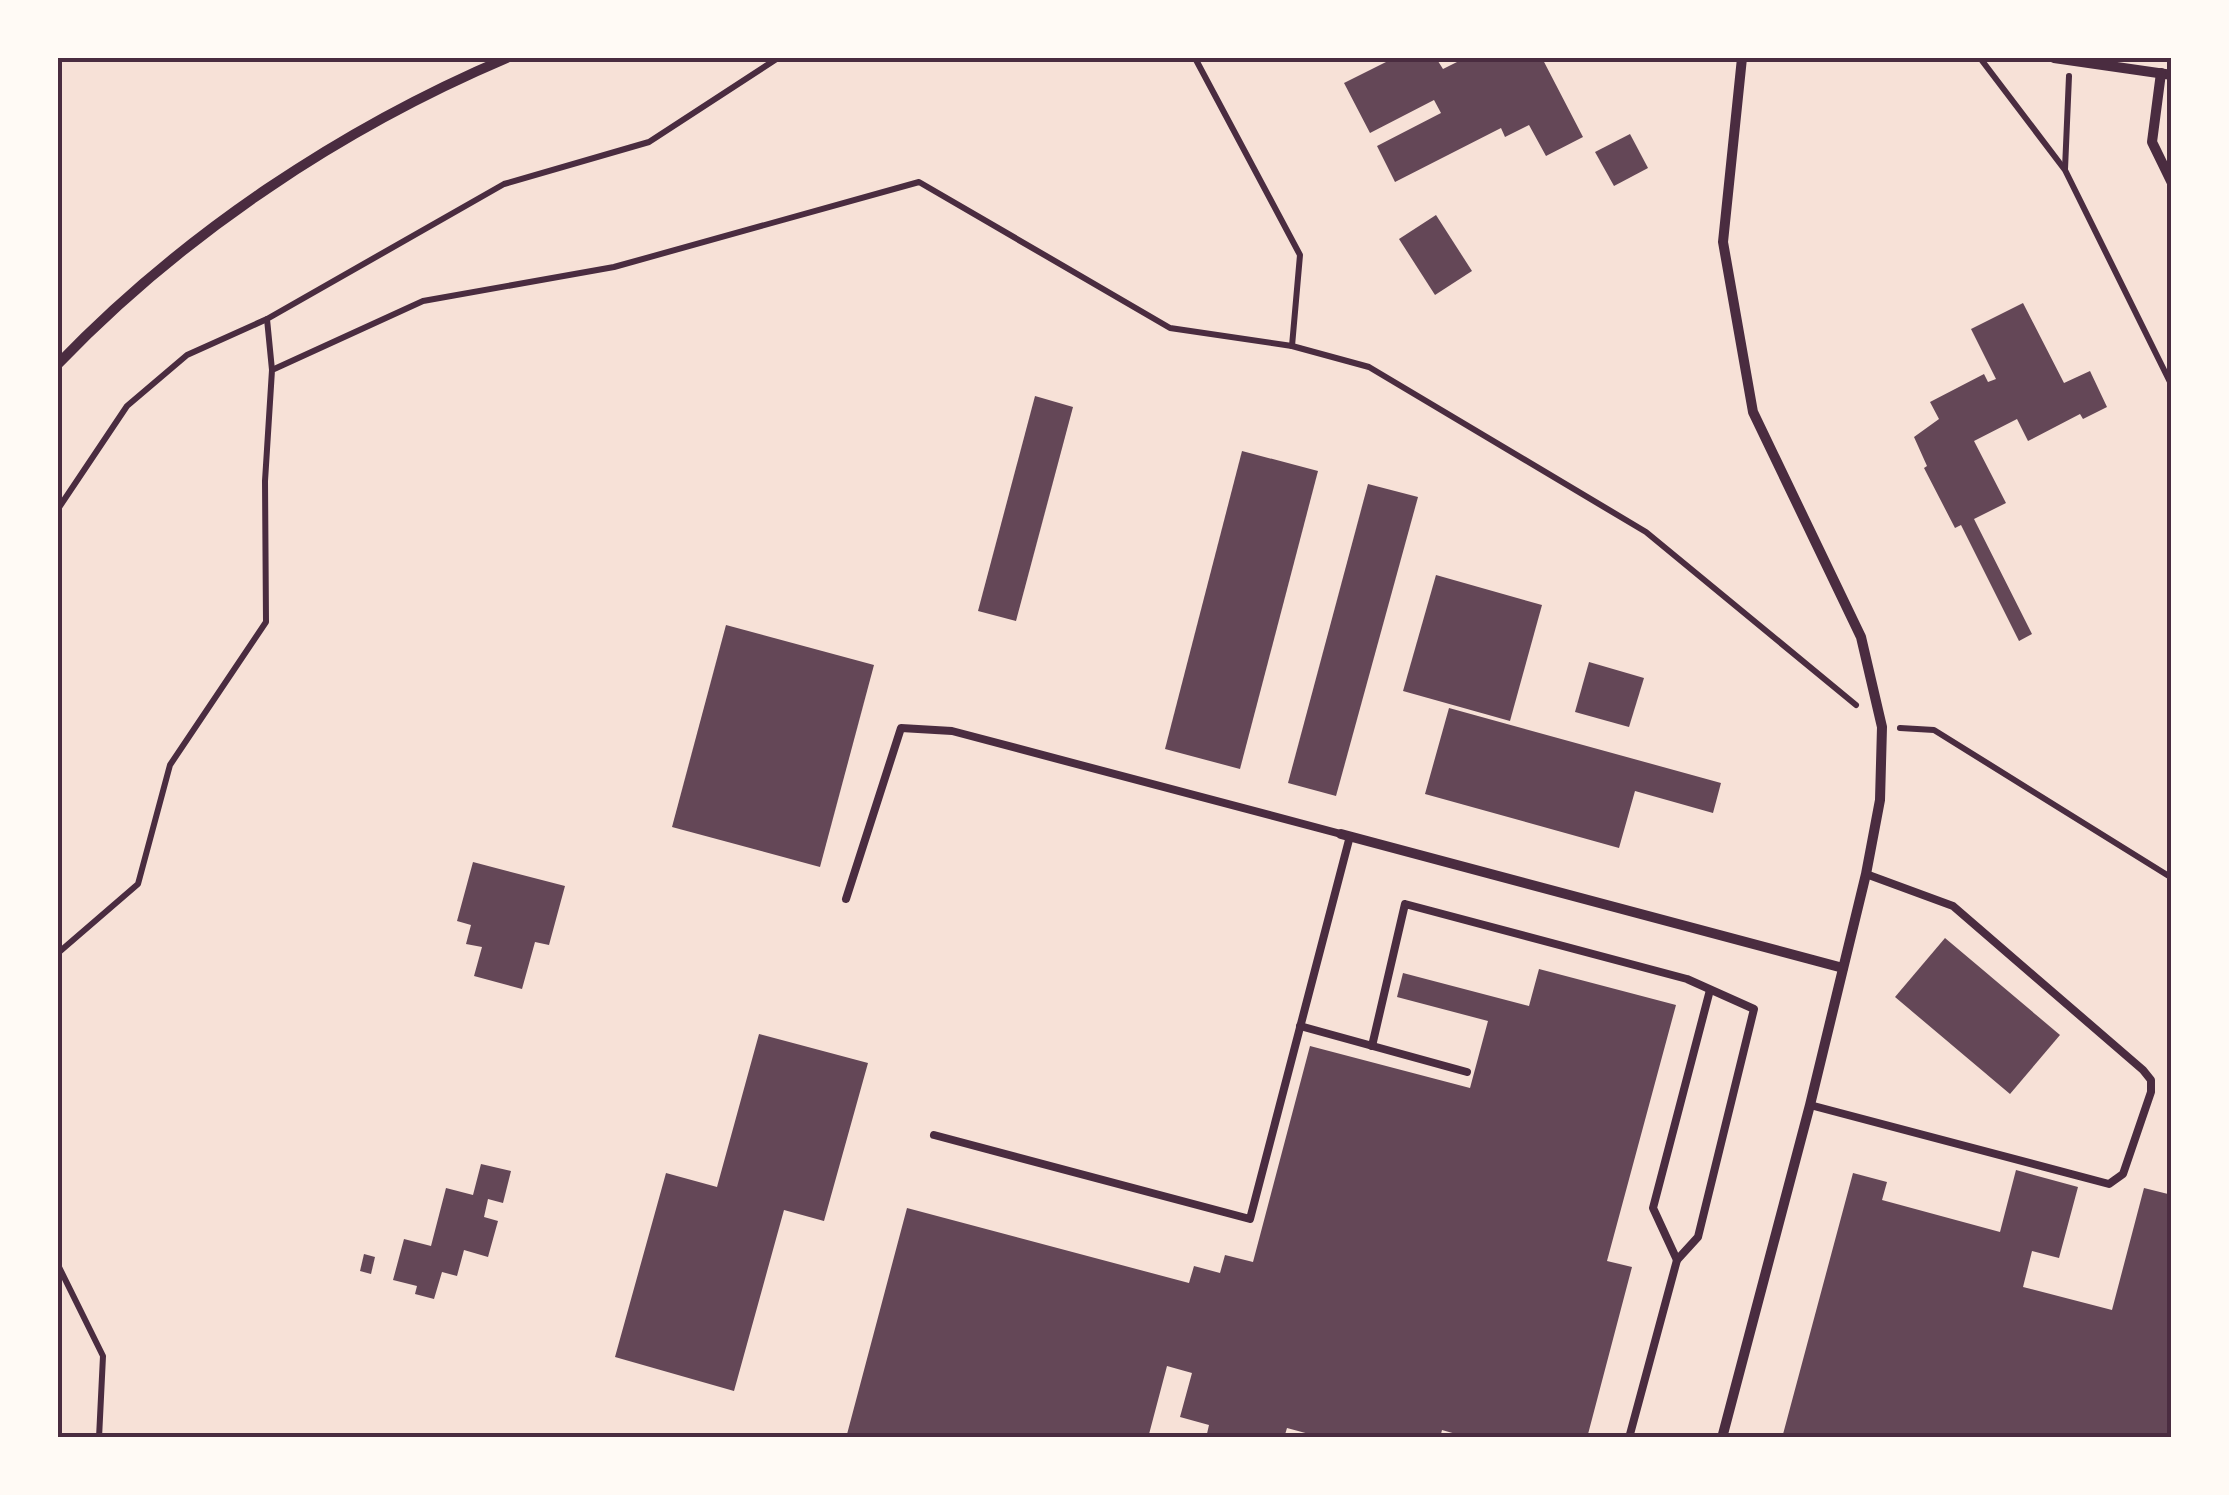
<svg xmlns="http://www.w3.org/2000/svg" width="2229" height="1495" font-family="'Nunito Sans',sans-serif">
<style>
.building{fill:#644757}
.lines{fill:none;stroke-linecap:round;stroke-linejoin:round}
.path{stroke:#4a2c40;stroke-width:6}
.service{stroke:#4a2c40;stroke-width:8}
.minor{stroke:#4a2c40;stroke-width:10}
.neatline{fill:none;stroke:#4a2c40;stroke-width:4}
</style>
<rect width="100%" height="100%" fill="#f7e1d7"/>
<!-- building -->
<g class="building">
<polygon points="1394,58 1436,58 1443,69 1465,58 1542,58 1583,137 1546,156 1529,125 1505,137 1501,128 1395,182 1377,146 1441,113 1434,100 1370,133 1344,83"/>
<polygon points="1630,134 1648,168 1614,186 1595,152"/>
<polygon points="1436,215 1472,271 1435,295 1399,239"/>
<polygon points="2023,303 2064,383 2090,371 2107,407 2083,419 2080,414 2028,441 2017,419 1974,441 2006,503 1974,519 2032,634 2019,641 1961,525 1955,528 1924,468 1927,466 1914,437 1939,419 1930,402 1984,374 1988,382 1996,379 1971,329"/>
<polygon points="1035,396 1073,407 1016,621 978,611"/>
<polygon points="1242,451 1318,471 1240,769 1165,749"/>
<polygon points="1368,484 1418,497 1336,796 1288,783"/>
<polygon points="1436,575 1542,605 1510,721 1403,691"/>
<polygon points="726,625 874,665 820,867 672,827"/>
<polygon points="1589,662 1644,678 1629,727 1575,712"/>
<polygon points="1449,708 1721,783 1713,813 1635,791 1619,848 1425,794"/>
<polygon points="473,862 565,886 549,945 535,942 522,989 474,976 482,947 466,944 471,925 457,921"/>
<polygon points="1945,938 2060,1035 2010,1094 1895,997"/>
<polygon points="1539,969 1676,1005 1607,1261 1632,1267 1587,1438 1470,1438 1442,1430 1440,1438 1324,1438 1287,1428 1284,1438 1206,1438 1209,1425 1180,1417 1192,1373 1167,1366 1148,1438 846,1438 907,1208 1189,1283 1194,1266 1220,1273 1225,1255 1253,1262 1310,1046 1470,1088 1488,1021 1397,997 1403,973 1529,1006"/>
<polygon points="759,1034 868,1063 824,1221 784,1210 734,1391 615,1357 666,1173 717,1187"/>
<polygon points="481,1164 511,1171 503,1203 488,1199 484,1217 498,1221 488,1257 464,1250 457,1276 442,1272 434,1299 415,1294 417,1286 393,1280 404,1239 431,1246 446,1188 473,1195"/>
<polygon points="2016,1170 2078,1187 2059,1258 2032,1251 2023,1287 2112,1310 2144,1188 2172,1195 2172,1438 1782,1438 1853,1173 1887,1182 1882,1200 2000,1232"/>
<polygon points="364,1254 375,1257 371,1274 360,1271"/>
</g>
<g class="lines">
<!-- path -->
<g class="path">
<polyline points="1195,58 1300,255 1292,346"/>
<polyline points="1980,58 2065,170 2172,386"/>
<polyline points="2065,169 2069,76"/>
<polyline points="272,370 267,319 504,184 649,142 778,58"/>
<polyline points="58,509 127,406 187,355 267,319"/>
<polyline points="1900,728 1934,730 2172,878"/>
<polyline points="58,953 138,884 170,765 266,622 265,481 272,370 423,301 614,267 919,182 1170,328 1292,346 1369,367 1646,532 1856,705"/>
<polyline points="58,1265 103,1356 99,1438"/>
</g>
<!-- service -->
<g class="service">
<polyline points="846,899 901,728 952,731 1341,834"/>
<polyline points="1300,1026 1467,1072"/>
<polyline points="1372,1046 1405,904 1687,979 1754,1009 1698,1237 1677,1260 1629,1438"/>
<polyline points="1810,1105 2109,1184 2123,1174 2151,1092 2151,1080 2143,1070 1953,906 1866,874"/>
<polyline points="934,1135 1250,1219 1350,836"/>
<polyline points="1677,1260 1653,1208 1710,990"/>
</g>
<!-- minor -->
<g class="minor">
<polyline points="2054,58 2172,75"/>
<polyline points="2161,73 2152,142 2172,183"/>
<path d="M58 364C183 234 342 128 507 58"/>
<polyline points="1341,834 1843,968"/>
<polyline points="1722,1438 1810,1105 1866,874 1880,800 1882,727 1861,637 1753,412 1723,242 1742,58"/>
</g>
</g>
<!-- border -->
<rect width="2229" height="1495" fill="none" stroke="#fffaf5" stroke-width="120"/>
<rect x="60" y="60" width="2109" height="1375" class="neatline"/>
</svg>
